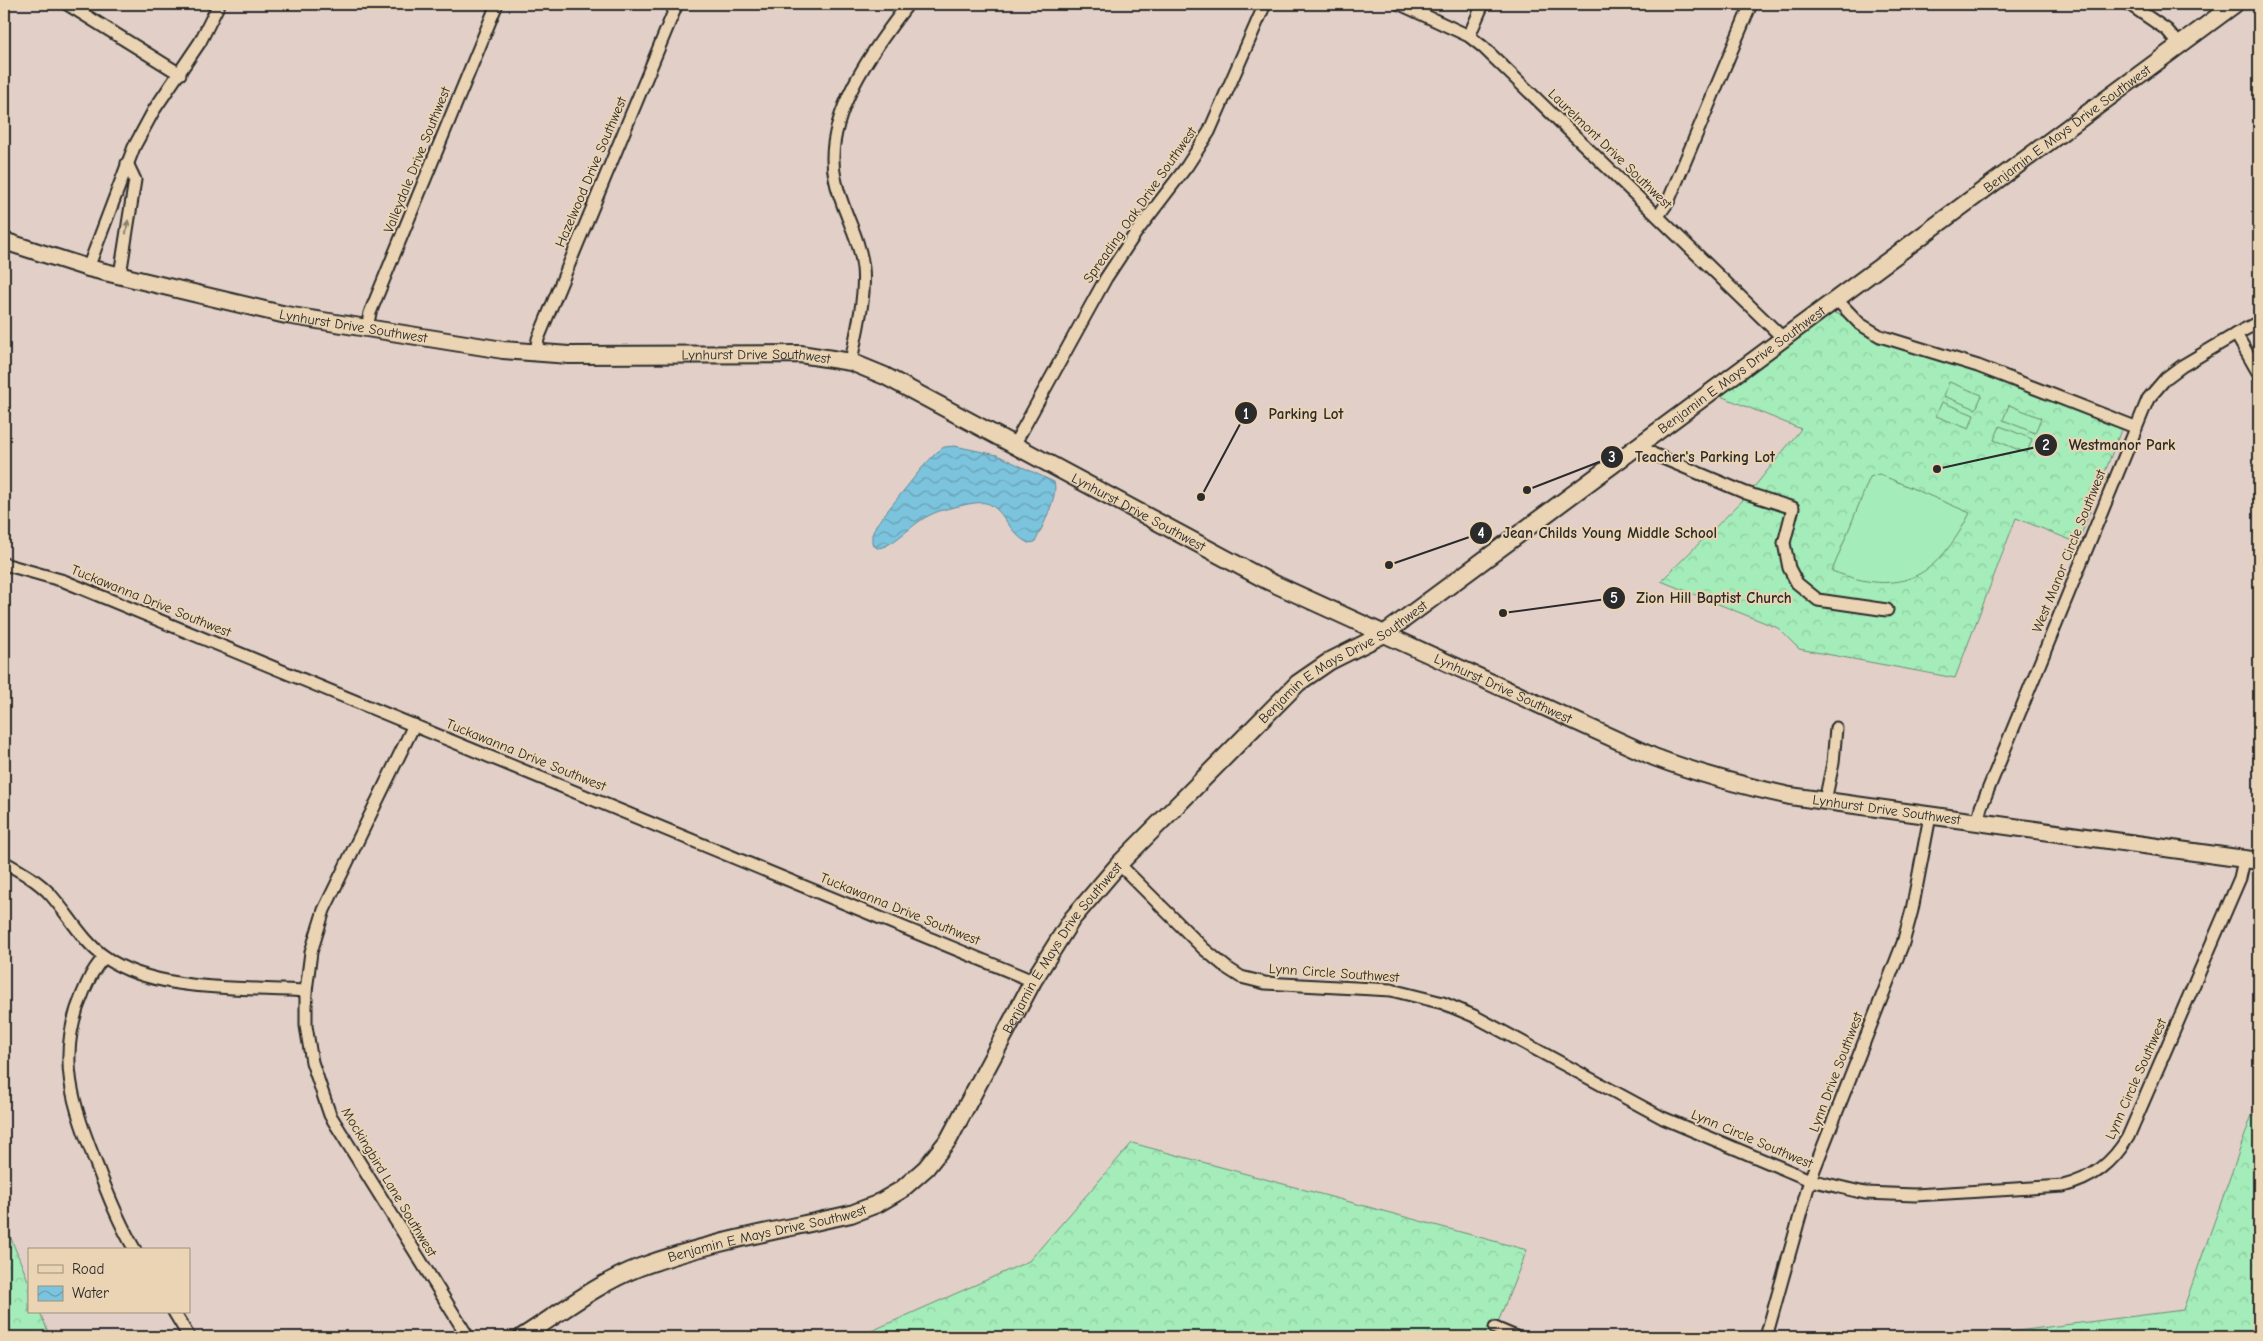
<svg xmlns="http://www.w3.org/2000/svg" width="2263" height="1341" font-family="'Comic Neue',sans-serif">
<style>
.forest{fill:url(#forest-crowns);stroke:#688c72}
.pitch{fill:#a4ecb9;stroke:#688c72}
.water{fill:url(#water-waves);stroke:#5c8796}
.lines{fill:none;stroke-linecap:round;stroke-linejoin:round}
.street-casing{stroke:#2b2b2b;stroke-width:15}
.secondary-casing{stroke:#2b2b2b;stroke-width:20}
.street{stroke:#ead4b3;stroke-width:11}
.secondary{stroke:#ead4b3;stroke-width:16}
.oneway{fill:#8a806f}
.labels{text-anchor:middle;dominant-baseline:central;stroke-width:4;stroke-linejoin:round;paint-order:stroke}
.street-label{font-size:14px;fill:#2b2b2b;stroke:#ead4b3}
.leader{fill:none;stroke:#2b2b2b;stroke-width:2}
.callout-dot{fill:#2b2b2b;stroke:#ead4b3;stroke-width:2}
.mark-label{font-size:15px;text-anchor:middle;font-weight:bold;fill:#fff}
.callout-label{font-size:15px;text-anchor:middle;font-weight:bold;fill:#2b2b2b;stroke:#ead4b3;stroke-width:4;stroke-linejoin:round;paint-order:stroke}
</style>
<defs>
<pattern id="forest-crowns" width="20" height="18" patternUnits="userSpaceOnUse" patternTransform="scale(1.25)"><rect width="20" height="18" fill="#a4ecb9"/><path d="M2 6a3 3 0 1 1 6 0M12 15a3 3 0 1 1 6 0" fill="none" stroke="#8dcb9f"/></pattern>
<pattern id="water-waves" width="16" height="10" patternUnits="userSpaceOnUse" patternTransform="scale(1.25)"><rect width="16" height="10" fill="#7cc4dd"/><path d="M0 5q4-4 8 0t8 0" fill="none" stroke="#669fb3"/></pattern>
</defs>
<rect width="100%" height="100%" fill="#e2d0c8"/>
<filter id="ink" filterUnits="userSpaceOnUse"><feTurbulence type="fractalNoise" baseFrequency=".02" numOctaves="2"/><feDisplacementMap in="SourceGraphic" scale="10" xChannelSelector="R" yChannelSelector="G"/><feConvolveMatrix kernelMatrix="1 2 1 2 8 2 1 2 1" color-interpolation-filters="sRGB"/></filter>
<g filter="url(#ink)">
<!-- forest -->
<g class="forest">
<polygon points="1832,312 2124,422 2078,543 2016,518 1955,678 1799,649 1778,628 1661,581 1746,497 1801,429 1718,395"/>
<polygon points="2252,1115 2259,1118 2259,1337 1969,1337 2183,1310"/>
<polygon points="1132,1143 1527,1250 1492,1337 858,1337 1029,1261"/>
<polygon points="4,1221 29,1283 29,1312 40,1312 50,1337 4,1337"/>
</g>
<!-- pitch -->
<g class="pitch">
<polygon points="1949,382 1982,395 1976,409 1944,396"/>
<polygon points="1942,402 1974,415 1969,429 1936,416"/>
<polygon points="2009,405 2041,418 2035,433 2003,420"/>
<polygon points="2000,426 2032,439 2027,453 1994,440"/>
<path d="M1879 474 1970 513C1937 577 1902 598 1832 571L1870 477Z"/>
</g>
<!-- water -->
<path class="water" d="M955 446 997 455 1054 482C1059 495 1041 530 1035 542L1028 543C1009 533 1006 514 991 505 985 501 975 503 968 504 955 507 941 509 928 516 913 523 892 548 877 548L872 544V535L876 525 921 469 936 453 944 447Z"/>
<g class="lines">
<defs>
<g id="street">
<polyline points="67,4 180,74"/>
<polyline points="1400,4 1469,36 1483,47 1783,338"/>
<polyline points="2129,4 2167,30 2180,45"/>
<polyline points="1469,36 1483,4"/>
<polyline points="1658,216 1668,202 1751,4"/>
<polyline points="88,268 134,147 154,110 200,42 219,4"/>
<polyline points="120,275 135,180 127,163"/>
<polyline points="1836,299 1860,324 1880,336 1978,366 2135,427"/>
<polyline points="2259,322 2236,334 2259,374"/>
<polyline points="367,328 370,313 497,4"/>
<polyline points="536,353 538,339 677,4"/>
<path d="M851 362C856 333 866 298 863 268 859 234 841 210 835 178 822 118 874 48 908 4"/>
<polyline points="1014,445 1106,278 1135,234 1187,166 1209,132 1265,4"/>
<polyline points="1639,445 1653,454 1746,493 1793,508 1784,543 1789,568 1797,583 1818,600 1887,610"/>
<polyline points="4,564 64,581 1033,981"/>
<polyline points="414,725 324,910 311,952 306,991 306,1026 312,1062 330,1115 468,1337"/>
<polyline points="1825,801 1833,763 1836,728"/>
<polyline points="1977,823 1981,807 2148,399 2166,378 2182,366 2236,334"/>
<path d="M4 862C20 871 37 880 50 894 69 915 82 941 105 957 155 993 246 987 306 991"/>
<path d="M1119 864 1204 949 1227 968 1241 977 1265 983 1391 990 1443 1003 1474 1016 1663 1118 1810 1180 1865 1193 1915 1195 2063 1186C2093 1178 2112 1164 2128 1137L2240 878 2244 860"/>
<path d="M105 957C94 967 89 979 83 993 55 1057 73 1105 97 1166 108 1195 119 1223 135 1250"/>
<polyline points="174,1312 189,1337"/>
<polyline points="1495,1328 1516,1337"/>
<polyline points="1766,1337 1810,1180 1903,943 1912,910 1930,816"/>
</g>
<g id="secondary">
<path id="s1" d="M4 241 88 268 286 315 503 350 569 355 800 354 851 362 885 376 1266 580 1654 757C1699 774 1743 786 1790 796L2259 861"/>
<path id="s2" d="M522 1337C560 1313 598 1283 640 1267 708 1242 781 1230 851 1214L877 1204 901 1190 926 1168 949 1139 1033 981 1072 919 1119 864 1298 683 1330 661 1384 634 2235 4"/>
</g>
</defs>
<!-- street casing -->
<use href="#street" class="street-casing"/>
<!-- secondary casing -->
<use href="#secondary" class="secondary-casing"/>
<!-- street -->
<use href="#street" class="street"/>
<!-- secondary -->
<use href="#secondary" class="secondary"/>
</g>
<!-- one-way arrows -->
<defs><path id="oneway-solid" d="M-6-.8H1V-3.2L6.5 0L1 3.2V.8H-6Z" transform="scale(1.25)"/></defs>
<use class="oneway" href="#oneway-solid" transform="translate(127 227) rotate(-81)"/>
</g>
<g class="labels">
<!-- street labels -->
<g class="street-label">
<text stroke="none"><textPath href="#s2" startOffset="2009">Benjamin E Mays Drive Southwest</textPath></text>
<text transform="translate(1610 149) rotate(44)">Laurelmont Drive Southwest</text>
<text transform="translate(417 160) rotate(-68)">Valleydale Drive Southwest</text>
<text transform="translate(591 172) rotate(-67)">Hazelwood Drive Southwest</text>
<text transform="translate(1140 205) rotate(-55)">Spreading Oak Drive Southwest</text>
<text stroke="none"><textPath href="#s1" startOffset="360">Lynhurst Drive Southwest</textPath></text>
<text stroke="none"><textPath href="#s1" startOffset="765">Lynhurst Drive Southwest</textPath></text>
<text stroke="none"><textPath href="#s2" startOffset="1604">Benjamin E Mays Drive Southwest</textPath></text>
<text stroke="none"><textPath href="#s1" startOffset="1185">Lynhurst Drive Southwest</textPath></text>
<text transform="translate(2069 551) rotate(-68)">West Manor Circle Southwest</text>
<text transform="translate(151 601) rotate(22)">Tuckawanna Drive Southwest</text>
<text stroke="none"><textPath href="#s2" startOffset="1109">Benjamin E Mays Drive Southwest</textPath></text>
<text stroke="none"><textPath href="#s1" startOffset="1590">Lynhurst Drive Southwest</textPath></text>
<text transform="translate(526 755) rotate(22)">Tuckawanna Drive Southwest</text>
<text stroke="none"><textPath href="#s1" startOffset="1995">Lynhurst Drive Southwest</textPath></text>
<text transform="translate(900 909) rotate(22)">Tuckawanna Drive Southwest</text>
<text stroke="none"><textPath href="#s2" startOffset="704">Benjamin E Mays Drive Southwest</textPath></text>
<text transform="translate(1334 973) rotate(4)">Lynn Circle Southwest</text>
<text transform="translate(1836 1072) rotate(-69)">Lynn Drive Southwest</text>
<text transform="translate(2136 1079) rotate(-66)">Lynn Circle Southwest</text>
<text transform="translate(1752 1139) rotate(23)">Lynn Circle Southwest</text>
<text transform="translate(389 1182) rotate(59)">Mockingbird Lane Southwest</text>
<text stroke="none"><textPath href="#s2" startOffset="269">Benjamin E Mays Drive Southwest</textPath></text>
</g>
</g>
<!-- callouts -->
<path class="leader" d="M1201 497L1246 413M1937 469L2046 445M1527 490L1612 457M1389 565L1481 533M1503 613L1614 598"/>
<g class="callout-dot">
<circle cx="1201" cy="497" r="5"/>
<circle cx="1937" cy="469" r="5"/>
<circle cx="1527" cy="490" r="5"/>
<circle cx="1389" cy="565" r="5"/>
<circle cx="1503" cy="613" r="5"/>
<circle cx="1246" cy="413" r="12"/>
<circle cx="2046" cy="445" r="12"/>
<circle cx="1612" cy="457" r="12"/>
<circle cx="1481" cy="533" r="12"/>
<circle cx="1614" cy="598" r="12"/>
</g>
<g class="mark-label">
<text x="1246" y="419">1</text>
<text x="2046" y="450">2</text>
<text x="1612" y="462">3</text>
<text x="1481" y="538">4</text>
<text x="1614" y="603">5</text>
</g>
<g class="callout-label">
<text x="1306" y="419">Parking Lot</text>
<text x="2122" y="450">Westmanor Park</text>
<text x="1705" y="462">Teacher's Parking Lot</text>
<text x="1610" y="538">Jean Childs Young Middle School</text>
<text x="1714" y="603">Zion Hill Baptist Church</text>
</g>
<!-- margin -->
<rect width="2263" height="1341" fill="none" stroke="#ead4b3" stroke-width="20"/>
<rect x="10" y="10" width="2243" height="1321" fill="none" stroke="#2b2b2b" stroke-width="2" filter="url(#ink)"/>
<!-- legend -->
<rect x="28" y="1248" width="162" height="65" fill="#ead4b3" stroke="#9e907d"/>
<rect x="38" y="1265" width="25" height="8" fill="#ead4b3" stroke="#9e907d"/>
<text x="72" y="1274" font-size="15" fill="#2b2b2b">Road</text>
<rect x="38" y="1286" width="25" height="15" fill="url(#water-waves)" stroke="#9e907d"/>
<text x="72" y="1298" font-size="15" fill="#2b2b2b">Water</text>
</svg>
